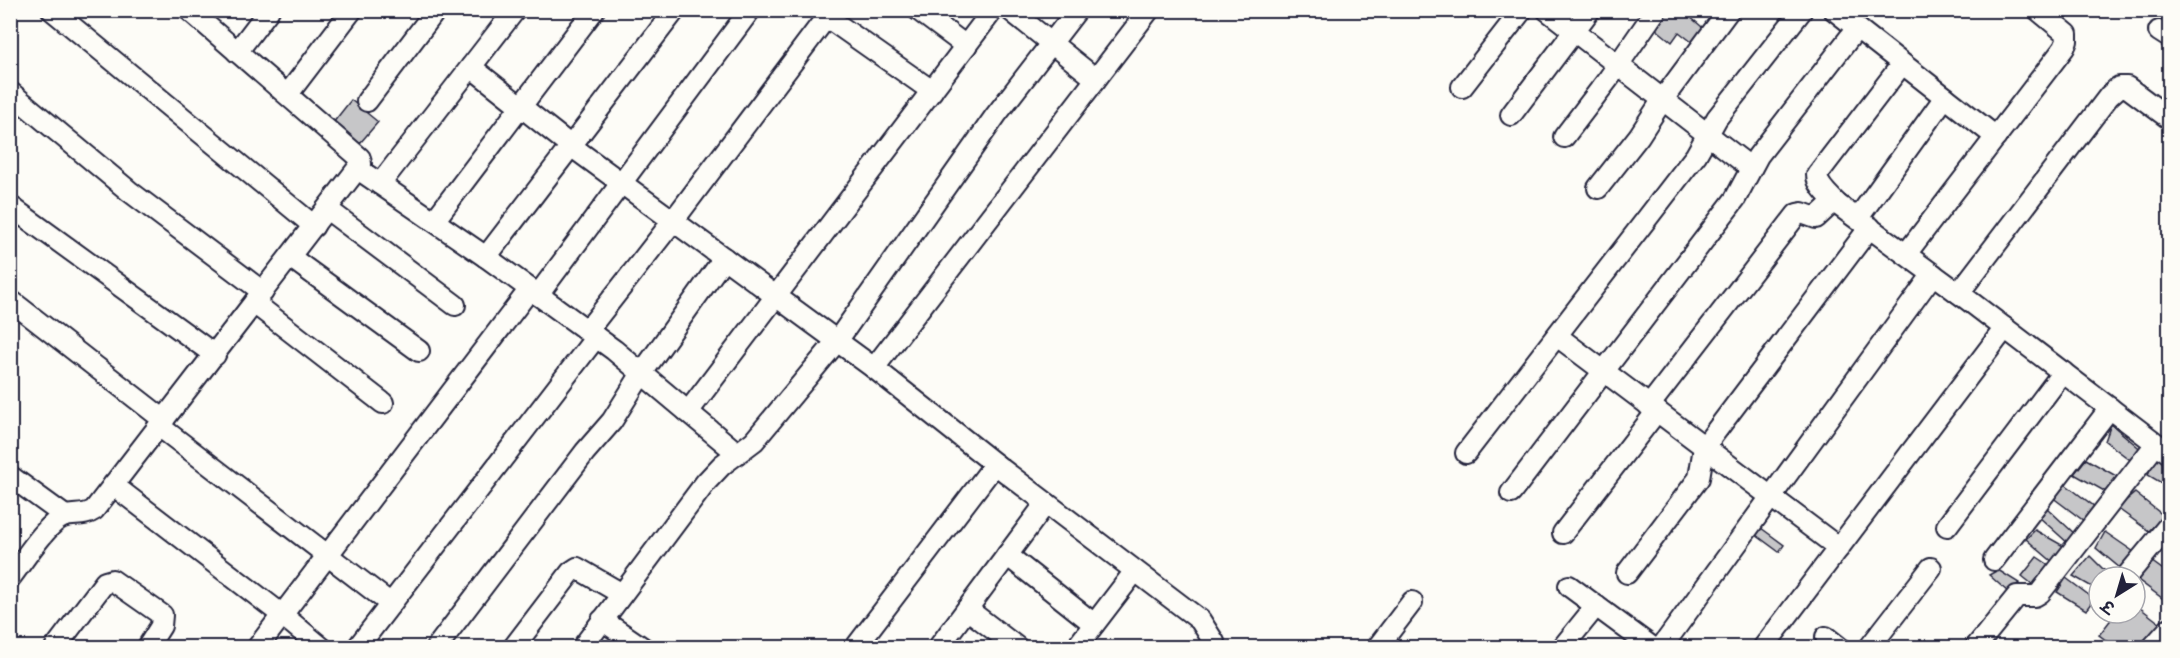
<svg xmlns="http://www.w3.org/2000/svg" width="2180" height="658" font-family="Mynerve,'Playpen Sans Deva',sans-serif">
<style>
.building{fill:#c6c6c8;stroke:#22223b;stroke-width:1.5}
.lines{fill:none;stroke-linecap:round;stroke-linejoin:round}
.minor-casing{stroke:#22223b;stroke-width:24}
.minor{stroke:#fdfcf7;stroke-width:20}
</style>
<rect width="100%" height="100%" fill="#fdfcf7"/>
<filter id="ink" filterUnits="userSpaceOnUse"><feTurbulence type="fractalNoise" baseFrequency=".0167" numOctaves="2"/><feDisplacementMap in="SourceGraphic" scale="12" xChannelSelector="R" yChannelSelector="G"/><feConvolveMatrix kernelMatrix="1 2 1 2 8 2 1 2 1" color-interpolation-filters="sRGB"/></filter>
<g filter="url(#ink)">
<!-- building -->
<g class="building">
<polygon points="1661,10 1673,10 1678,14 1682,10 1708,32 1697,46 1679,32 1672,42 1650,24"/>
<polygon points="351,100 378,122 355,149 329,128"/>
<polygon points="2111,424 2144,452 2133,462 2105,441"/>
<polygon points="2155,455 2170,467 2170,488 2148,475"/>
<polygon points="2086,459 2118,477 2106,492 2074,474"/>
<polygon points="2065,484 2095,507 2084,521 2052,497"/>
<polygon points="2135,493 2164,516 2149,531 2117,508"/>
<polygon points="2047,508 2077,536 2069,544 2038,516"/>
<polygon points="1757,525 1784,545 1779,552 1752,532"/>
<polygon points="2035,530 2067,548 2055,564 2026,539"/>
<polygon points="2105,532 2137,554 2120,568 2096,548"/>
<polygon points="2090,556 2111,577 2099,577 2099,591 2073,576"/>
<polygon points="2037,557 2052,567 2037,588 2022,576"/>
<polygon points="2151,561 2170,575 2170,604 2138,580"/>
<polygon points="1998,570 2019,583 2008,592 1989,575"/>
<polygon points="2066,578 2094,599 2086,610 2057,592"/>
<polygon points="2135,604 2161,624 2140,648 2117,648 2099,635 2116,613 2135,613"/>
</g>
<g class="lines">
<defs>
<g id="minor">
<polyline points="52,10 314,226"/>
<polyline points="918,10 966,46"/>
<polyline points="1010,10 1096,79"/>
<polyline points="1547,10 1751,168"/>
<polyline points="1834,10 1996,137"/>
<polyline points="2159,31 2170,38"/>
<polyline points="237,52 269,10"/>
<polyline points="471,67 571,146 874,368 995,464 1200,620 1214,642 1212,648"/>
<polyline points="1462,87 1522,10"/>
<polyline points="10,92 129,191 263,292"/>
<polyline points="288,94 352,10"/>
<polyline points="367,101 436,10"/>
<polyline points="1511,115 1590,10"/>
<polyline points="1564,137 1609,78 1656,10"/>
<polyline points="358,169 486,257 614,350 737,453"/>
<polyline points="380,184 515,10"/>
<polyline points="1598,188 1639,136 1663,99 1729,10"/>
<path d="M1837 204C1830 196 1817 186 1817 175L1902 64"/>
<polyline points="10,206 215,355"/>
<polyline points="327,209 455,305"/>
<polyline points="1858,218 1945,97"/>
<polyline points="434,221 594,10"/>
<polyline points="1906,254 2064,48 2067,41 2067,34 2038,10"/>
<polyline points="290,257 419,351"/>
<polyline points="486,257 675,10"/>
<polyline points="1959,293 2109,96 2119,87 2127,87 2170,119"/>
<polyline points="538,295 750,10"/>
<polyline points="10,300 164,420"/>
<polyline points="254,303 383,403"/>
<polyline points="587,331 673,221 825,19 831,20 932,91"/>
<polyline points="1557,336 1839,548"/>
<polyline points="874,368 1149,10"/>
<polyline points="1649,406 1797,214 1802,213 1816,218 1832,203 1837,204 1968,300 2170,454"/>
<polyline points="688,412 993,10"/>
<polyline points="159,426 391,604"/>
<polyline points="1466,453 1696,155 1717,118 1802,10"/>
<polyline points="10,476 65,516"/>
<polyline points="113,485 281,614 322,648"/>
<polyline points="1511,493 1735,199 1758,156 1857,28"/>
<polyline points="1947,526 2063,372"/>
<polyline points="1563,533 1657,411"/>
<polyline points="1007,555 1094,624"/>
<polyline points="1994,560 2110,408"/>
<polyline points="1627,573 1699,478 1704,447 1870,227"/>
<polyline points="2126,577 2170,524"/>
<path d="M10 578C22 563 47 523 63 517 73 513 84 517 94 510L361 164 360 158 189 10"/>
<polyline points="1569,586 1653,648"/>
<polyline points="967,609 1018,648"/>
<polyline points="602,620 643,648"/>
<polyline points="1826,637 1840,648"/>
<polyline points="55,648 105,582 112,580 162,615 161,626 147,648"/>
<polyline points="257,648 530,289"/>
<polyline points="357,648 596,337"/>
<polyline points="436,648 585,452 612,421 642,373 724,258"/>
<polyline points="513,648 571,572 577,568 622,594"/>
<polyline points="582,648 706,482 722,465 754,441 837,341 996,115 1077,10"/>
<polyline points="855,648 995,464"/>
<polyline points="938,648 1046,503"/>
<polyline points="1076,648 1135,571"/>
<polyline points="1377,648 1412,602"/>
<polyline points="1562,648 1596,606"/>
<polyline points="1661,648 1933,274"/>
<polyline points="1763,648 2005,328"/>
<polyline points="1869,648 1931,568"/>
<polyline points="1975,648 2017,596 2035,596 2040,593 2156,444"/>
<polyline points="2152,648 2170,628"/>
</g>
</defs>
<!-- minor casing -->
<use href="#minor" class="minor-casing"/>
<!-- minor -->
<use href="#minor" class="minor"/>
</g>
</g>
<!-- margin -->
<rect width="2180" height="658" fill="none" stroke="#fdfcf7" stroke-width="36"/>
<rect x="18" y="18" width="2144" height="622" fill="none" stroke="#22223b" stroke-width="2" filter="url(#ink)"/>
<!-- north arrow -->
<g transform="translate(2117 595) rotate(217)"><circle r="28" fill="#fdfcf7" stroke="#a5a5ac" stroke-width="1.5"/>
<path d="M0-4.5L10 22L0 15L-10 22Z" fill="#22223b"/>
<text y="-9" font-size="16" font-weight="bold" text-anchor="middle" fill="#22223b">उ</text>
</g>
</svg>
